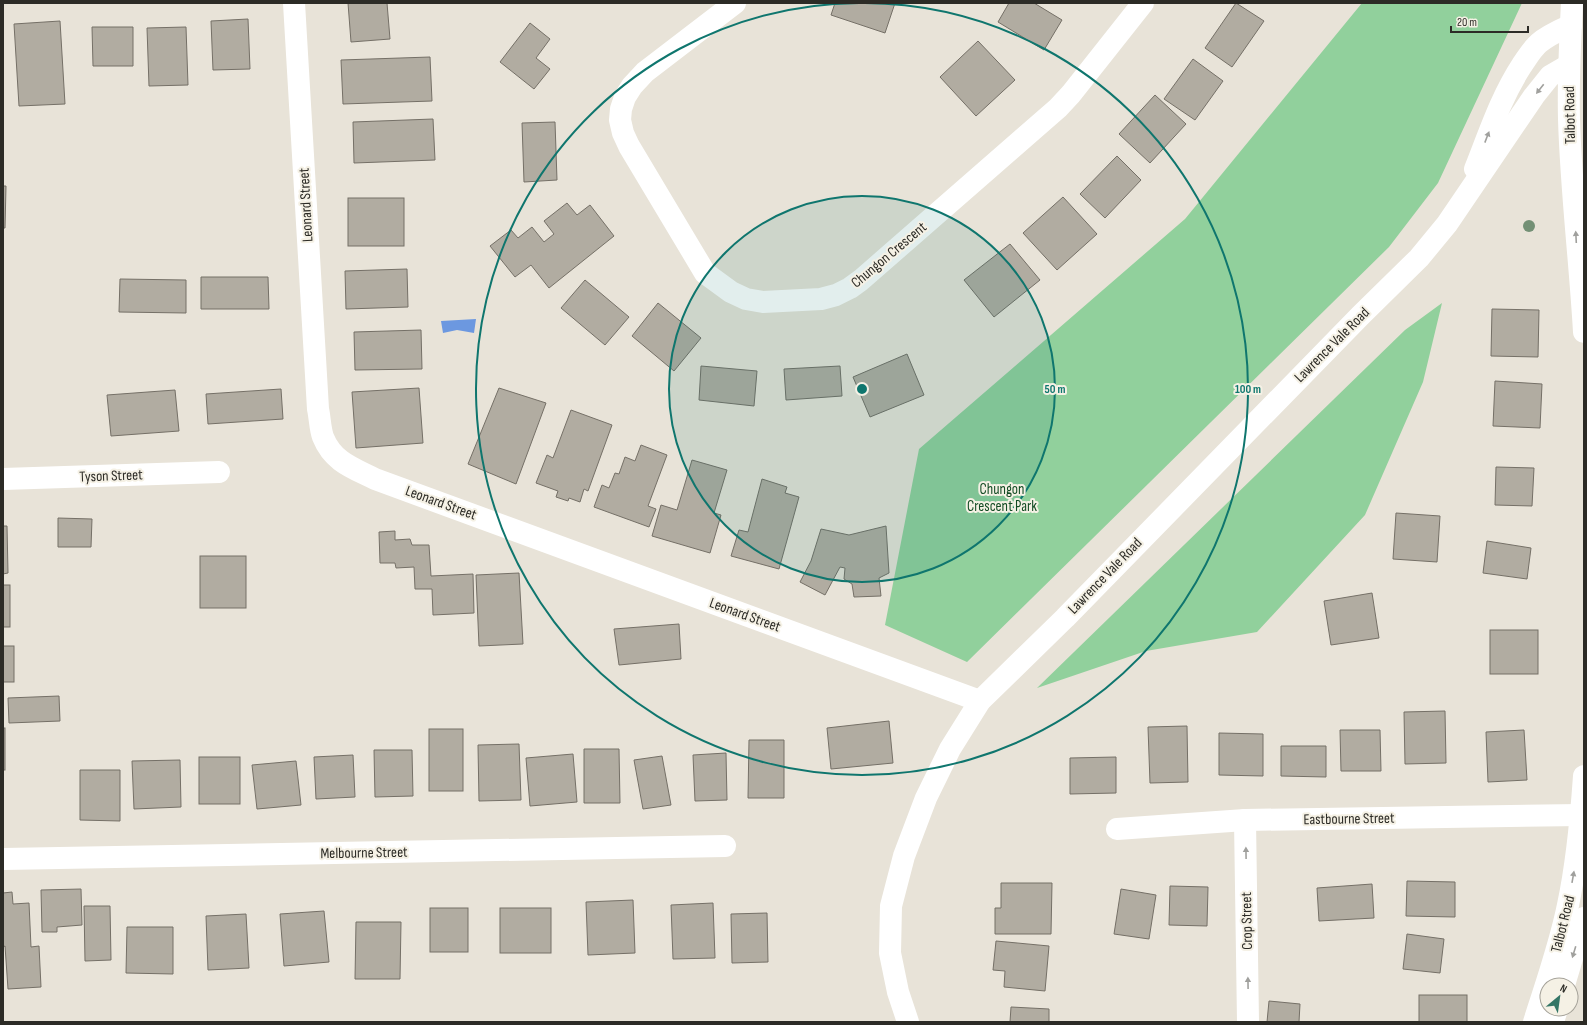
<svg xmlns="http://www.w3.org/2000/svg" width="1587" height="1025" font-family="'Sofia Sans Condensed',sans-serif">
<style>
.green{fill:#91d09c}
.water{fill:#6c98e0}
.building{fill:#b1aca1;stroke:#757067}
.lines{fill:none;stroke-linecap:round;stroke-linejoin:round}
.street{stroke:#fff;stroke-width:22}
.secondary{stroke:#fff;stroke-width:22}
.tree{fill:#739075}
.oneway{fill:#a0a09d}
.ring{fill:none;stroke:#0f766e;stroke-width:2}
.labels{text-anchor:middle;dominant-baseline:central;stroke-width:4;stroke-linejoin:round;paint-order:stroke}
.street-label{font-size:15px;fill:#2c2b26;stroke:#f5f1e5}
.park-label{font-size:15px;fill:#134c24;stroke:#f5f1e5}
.centre{fill:#0f766e;stroke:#f5f1e5;stroke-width:2}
.ring-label{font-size:12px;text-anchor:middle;font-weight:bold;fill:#0f766e;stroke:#f5f1e5;stroke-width:4;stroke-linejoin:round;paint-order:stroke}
</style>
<rect width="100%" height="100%" fill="#e8e3d8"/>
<!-- green -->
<g class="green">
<polygon points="1362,3 1522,3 1438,183 1389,247 967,662 885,625 919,449 1185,219"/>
<polygon points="1442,303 1423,382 1365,515 1257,632 1146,651 1037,688 1405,330"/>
</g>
<!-- water -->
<polygon class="water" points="476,319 474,333 457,330 443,333 441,321"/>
<!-- building -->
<g class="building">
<polygon points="348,3 387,3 390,39 351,42"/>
<polygon points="835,3 895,3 885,33 831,15"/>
<polygon points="1009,3 1034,3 1062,20 1044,50 998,22"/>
<polygon points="1236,3 1264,21 1232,67 1205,48"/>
<polygon points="248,19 250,69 213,70 211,21"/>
<polygon points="60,21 65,104 19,106 14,24"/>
<polygon points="530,23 550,39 536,58 550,69 534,89 500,62"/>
<polygon points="92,27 133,27 133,66 93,66"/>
<polygon points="186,27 188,85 149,86 147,28"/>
<polygon points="978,41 1015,80 976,116 940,77"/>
<polygon points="430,57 432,101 343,104 341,60"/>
<polygon points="1193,59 1223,81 1195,120 1164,99"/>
<polygon points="1155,95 1186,124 1150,163 1119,134"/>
<polygon points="433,119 435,160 354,163 353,122"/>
<polygon points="555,122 557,180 524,182 522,123"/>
<polygon points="1117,156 1141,180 1105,218 1080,194"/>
<polygon points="3,186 6,186 5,228 3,228"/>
<polygon points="1063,197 1097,234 1057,270 1023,233"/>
<rect x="348" y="198" width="56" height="48"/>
<polygon points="567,203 577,215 590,205 614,236 549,288 531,265 515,277 490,246 511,230 518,238 532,227 544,242 554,234 544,221"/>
<polygon points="1010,244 1040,280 994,317 964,280"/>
<polygon points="407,269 408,307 346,309 345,271"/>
<polygon points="201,277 268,277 269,309 201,309"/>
<polygon points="120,279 186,280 186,313 119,312"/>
<polygon points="585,280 629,317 605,345 561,308"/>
<polygon points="658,303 701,338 674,371 632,336"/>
<polygon points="1492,309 1539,310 1538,357 1491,356"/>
<polygon points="421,330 422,369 355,370 354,332"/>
<polygon points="907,354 924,395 870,417 853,377"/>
<polygon points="701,366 757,371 754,406 699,400"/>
<polygon points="840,366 842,396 786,400 784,369"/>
<polygon points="1495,381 1542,384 1540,428 1493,426"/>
<polygon points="419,388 423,443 356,448 352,392"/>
<polygon points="499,388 546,403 516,484 468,464"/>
<polygon points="281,389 283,419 208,424 206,394"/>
<polygon points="175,390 179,431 111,436 107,395"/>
<polygon points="571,410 612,425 588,491 584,489 580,502 569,498 568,501 556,497 558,491 536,483 547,455 553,458"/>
<polygon points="641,445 667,455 648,506 656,509 649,527 594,507 602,485 609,488 615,473 619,474 625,457 635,461"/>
<polygon points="692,460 727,470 714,513 721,515 710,553 652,536 661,505 677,510"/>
<polygon points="1496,467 1534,468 1532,506 1495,505"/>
<polygon points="762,479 787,487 785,493 799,497 779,569 731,556 739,530 748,532"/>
<polygon points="1396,513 1440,516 1437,562 1393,559"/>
<polygon points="58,518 92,519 91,547 58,547"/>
<polygon points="3,526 7,526 8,573 3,574"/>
<polygon points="886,526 889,573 879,578 881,596 854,597 852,584 844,579 845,568 840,567 825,595 800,582 811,561 821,529 849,535"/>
<polygon points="395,531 395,540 410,539 412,545 429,545 431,576 473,574 474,613 433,615 432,589 415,589 414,567 396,568 395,563 380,563 379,532"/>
<polygon points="1487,541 1531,548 1527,579 1483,573"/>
<rect x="200" y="556" width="46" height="52"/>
<polygon points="519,573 523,644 479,646 476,575"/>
<rect x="3" y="585" width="7" height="42"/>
<polygon points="1372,593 1379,638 1331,645 1324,601"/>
<polygon points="679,624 681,659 619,665 614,629"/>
<rect x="1490" y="630" width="48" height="44"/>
<rect x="3" y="646" width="11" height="36"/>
<polygon points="59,696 60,721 9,723 8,698"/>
<polygon points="1445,711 1446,763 1405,764 1404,712"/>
<polygon points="889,721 893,763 831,769 827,728"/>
<polygon points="1187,726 1188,782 1150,783 1148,727"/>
<rect x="3" y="728" width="2" height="42"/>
<rect x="429" y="729" width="34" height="62"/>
<polygon points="1340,730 1380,730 1381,771 1341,771"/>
<polygon points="1524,730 1527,780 1488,782 1486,732"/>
<polygon points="1219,733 1263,734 1263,776 1219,775"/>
<polygon points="749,740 784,740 784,798 748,798"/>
<polygon points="519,744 521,800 479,801 478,745"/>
<polygon points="1281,746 1326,746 1326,777 1281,776"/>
<polygon points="584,749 619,749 620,803 584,803"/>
<polygon points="374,750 412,750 413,796 375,797"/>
<polygon points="726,753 727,800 695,801 693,755"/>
<polygon points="573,754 577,802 530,806 526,758"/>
<polygon points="353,755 355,797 316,799 314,757"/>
<polygon points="662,756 671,805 643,809 634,760"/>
<rect x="199" y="757" width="41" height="47"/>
<polygon points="1116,757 1116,793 1070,794 1070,758"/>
<polygon points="180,760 181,807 134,809 132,761"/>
<polygon points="296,761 301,805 257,809 252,765"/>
<polygon points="80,770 120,770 120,821 80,820"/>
<polygon points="1407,881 1455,882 1455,917 1406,916"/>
<polygon points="1001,883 1052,883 1051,934 995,934 995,908 1001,908"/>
<polygon points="1372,884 1374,918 1319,921 1317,888"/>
<polygon points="1170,886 1208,887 1207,926 1169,925"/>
<polygon points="81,889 82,925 57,927 57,932 42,932 41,890"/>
<polygon points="1121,889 1156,895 1149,939 1114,934"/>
<polygon points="12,892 13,904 29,903 31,947 39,946 41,987 8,989 5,946 3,947 3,893"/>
<polygon points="633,900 635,953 588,955 586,902"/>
<polygon points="713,903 715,958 673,959 671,905"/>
<polygon points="84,906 110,906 111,960 85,961"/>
<rect x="430" y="908" width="38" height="44"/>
<rect x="500" y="908" width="51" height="45"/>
<polygon points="324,911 329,962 284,966 280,914"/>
<polygon points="767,913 768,962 732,963 731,914"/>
<polygon points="246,914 249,968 208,970 206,916"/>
<polygon points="356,922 401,922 400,979 355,979"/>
<polygon points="127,927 173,927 173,974 126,973"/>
<polygon points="1407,934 1444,939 1440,973 1403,969"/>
<polygon points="996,941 1049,946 1045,991 1004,987 1005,971 993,970"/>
<rect x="1419" y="995" width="48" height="27"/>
<polygon points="1269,1001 1300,1004 1299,1022 1267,1022"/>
<polygon points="1011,1007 1049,1009 1049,1022 1010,1022"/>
</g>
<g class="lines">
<!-- street -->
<g class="street">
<path d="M294 3 318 409C320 418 320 429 323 437 333 462 353 468 375 479L980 701"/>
<polyline points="735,3 645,72 632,86 625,97 621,109 620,120 623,133 629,146 705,273 731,292 746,299 763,302 821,299 836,295 850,288 861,280 1058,108 1071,94 1143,3"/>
<path d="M1475 169C1489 134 1501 97 1522 65 1527 58 1532 49 1539 43 1548 35 1560 30 1571 25"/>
<polyline points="3,479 219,472"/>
<polyline points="1245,820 1248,1022"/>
<polyline points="1117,829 1245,820 1581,815"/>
<polyline points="3,859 725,846"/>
<polyline points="908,1022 898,992 890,953 891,906 904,856 926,798 950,749 980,701 1065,618 1361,315 1419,258 1447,224 1534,96 1550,76 1569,65"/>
</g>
<!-- secondary -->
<g class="secondary">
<path d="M1572 3C1570 41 1568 80 1569 119 1571 190 1580 261 1584 332"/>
<polyline points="1564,985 1584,918"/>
<path d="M1534 1022C1546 984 1560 945 1568 905 1577 863 1581 819 1584 776"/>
<polyline points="1553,1022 1557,1009"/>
</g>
</g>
<!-- trees -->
<circle class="tree" cx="1529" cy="226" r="6"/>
<!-- one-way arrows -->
<defs><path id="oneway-solid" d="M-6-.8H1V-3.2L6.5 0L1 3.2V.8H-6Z"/></defs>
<g class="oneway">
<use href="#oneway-solid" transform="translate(1540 89) rotate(128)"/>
<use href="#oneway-solid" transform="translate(1487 137) rotate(-69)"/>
<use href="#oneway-solid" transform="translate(1576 237) rotate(-93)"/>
<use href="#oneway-solid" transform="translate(1246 853) rotate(-91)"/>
<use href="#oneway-solid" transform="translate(1573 877) rotate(-80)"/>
<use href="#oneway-solid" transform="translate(1574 952) rotate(107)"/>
<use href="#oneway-solid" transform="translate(1248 983) rotate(-91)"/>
</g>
<!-- distance rings -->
<circle cx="862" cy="389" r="193" fill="#0f766e" fill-opacity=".12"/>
<g class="ring">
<circle cx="862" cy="389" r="193"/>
<path d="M865 3A386 386 0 1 1 859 3"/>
</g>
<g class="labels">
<!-- street labels -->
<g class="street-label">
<text transform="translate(1570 115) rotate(-91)">Talbot Road</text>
<text transform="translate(306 205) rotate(-93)">Leonard Street</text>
<text transform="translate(889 255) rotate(-40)">Chungon Crescent</text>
<text transform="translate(1332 345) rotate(-45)">Lawrence Vale Road</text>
<text transform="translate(111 476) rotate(-2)">Tyson Street</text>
<text transform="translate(441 503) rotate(20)">Leonard Street</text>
<text transform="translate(1105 576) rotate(-46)">Lawrence Vale Road</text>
<text transform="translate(745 615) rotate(20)">Leonard Street</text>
<text transform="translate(1349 819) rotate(-1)">Eastbourne Street</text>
<text transform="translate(364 853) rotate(-1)">Melbourne Street</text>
<text transform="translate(1247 921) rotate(-91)">Crop Street</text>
<text transform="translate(1563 924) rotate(-76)">Talbot Road</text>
</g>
<!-- park labels -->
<g class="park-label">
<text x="1002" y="489">Chungon<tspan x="1002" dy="17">Crescent Park</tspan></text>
</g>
</g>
<circle cx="862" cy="389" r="6" class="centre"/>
<g class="ring-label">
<text x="1055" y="393">50 m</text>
<text x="1248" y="393">100 m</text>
</g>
<!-- border -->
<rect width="1587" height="1025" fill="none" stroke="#2c2b26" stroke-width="8"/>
<!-- north arrow -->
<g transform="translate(1559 997) rotate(29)"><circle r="19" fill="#f5f1e5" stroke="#a5a299"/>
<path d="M0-3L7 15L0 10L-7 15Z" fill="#347666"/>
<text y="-6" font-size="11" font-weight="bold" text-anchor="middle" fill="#2c2b26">N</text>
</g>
<!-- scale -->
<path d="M1451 26v6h77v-6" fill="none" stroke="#2c2b26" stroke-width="2"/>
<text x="1457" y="26" font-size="12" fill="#2c2b26" stroke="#f5f1e5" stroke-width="3" paint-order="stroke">20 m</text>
</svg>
